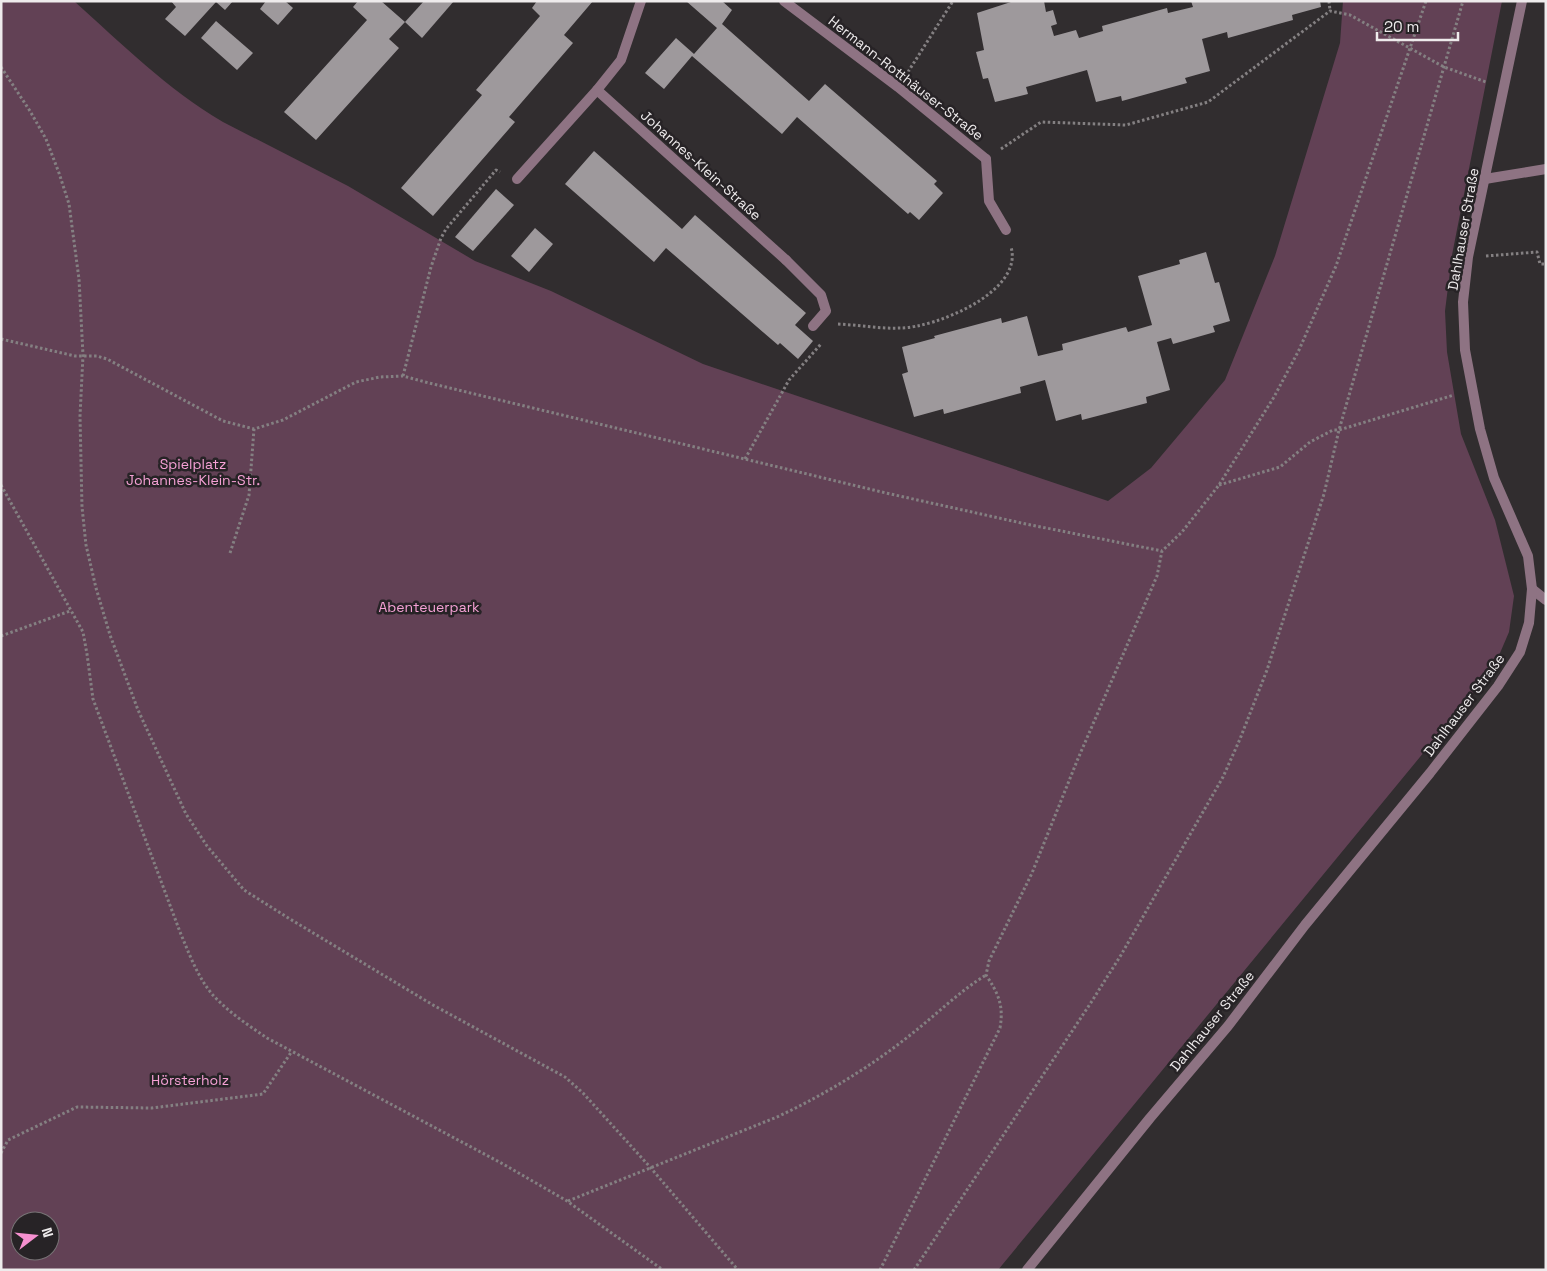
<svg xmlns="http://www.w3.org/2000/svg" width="1547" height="1271" font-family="'Space Grotesk',sans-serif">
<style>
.green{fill:#624155;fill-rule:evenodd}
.building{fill:#9e999c}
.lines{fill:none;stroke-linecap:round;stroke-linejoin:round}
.path{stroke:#848082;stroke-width:3;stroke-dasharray:2.5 2.5;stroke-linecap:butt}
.service{stroke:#8e7383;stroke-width:10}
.minor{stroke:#8e7383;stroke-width:10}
.tertiary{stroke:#8e7383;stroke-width:10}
.labels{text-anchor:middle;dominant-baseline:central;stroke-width:5;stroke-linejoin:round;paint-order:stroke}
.street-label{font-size:14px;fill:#eeebec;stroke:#272326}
.park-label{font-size:14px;fill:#f5a1d5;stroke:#272326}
</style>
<rect width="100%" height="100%" fill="#312d2f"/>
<!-- green -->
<path class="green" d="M1 1H74C121 43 168 90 223 122L348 186 475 261 551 291 703 364 1108 501 1151 468 1225 380 1275 256 1340 43 1343 1H1502L1452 255 1445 311 1447 352 1461 434 1495 520 1514 596 1509 632 1494 667 998 1270H1ZM20 1221H50V1251H20Z"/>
<!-- building -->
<g class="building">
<polygon points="171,1 233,1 225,10 216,2 185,36 165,19 176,7"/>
<polygon points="266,1 285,1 293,8 278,25 260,9"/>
<polygon points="358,1 381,1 405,22 389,39 399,48 316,140 284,112 367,20 353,7"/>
<polygon points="424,1 454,1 422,38 405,22"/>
<polygon points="537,1 593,1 564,35 573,43 509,117 515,122 433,216 401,188 482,95 476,90 540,16 532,8"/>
<polygon points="686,1 722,1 732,10 722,24 809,101 825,84 937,181 934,184 943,193 919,220 910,212 908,214 797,117 782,134 692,56 664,89 645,73 660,56 676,38 694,54 717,28"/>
<polygon points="1014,1 1044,1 1046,12 1053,10 1057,24 1051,26 1054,36 1076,30 1079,38 1103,31 1102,26 1167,8 1168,13 1193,7 1191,1 1320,1 1321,7 1292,15 1293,20 1228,38 1227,32 1202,39 1210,71 1185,78 1187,83 1122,101 1121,96 1096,102 1087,70 1026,87 1028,94 995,102 988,78 983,79 976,52 984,50 977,13"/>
<polygon points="216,21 253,53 237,70 201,38"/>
<polygon points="594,151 682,229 695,215 806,313 795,325 813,341 798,359 780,343 778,345 666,248 654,262 565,184"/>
<polygon points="496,189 514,205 473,251 455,237"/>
<polygon points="535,228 553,244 529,272 511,256"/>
<polygon points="1206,252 1215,283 1219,282 1230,321 1213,326 1215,332 1173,344 1171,338 1157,342 1170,390 1146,397 1147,403 1082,420 1081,414 1056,421 1045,380 1020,387 1021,393 944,414 943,409 914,417 902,374 908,372 902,347 935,338 934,336 1001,318 1002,323 1027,316 1038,356 1063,350 1062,344 1126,327 1128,332 1152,325 1138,276 1180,264 1179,260"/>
</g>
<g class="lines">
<!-- path -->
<g class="path">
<polyline points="1329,1 1330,11"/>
<polyline points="1,67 30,111 46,139 59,173 69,204 79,279 83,355 80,416 82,507 86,545 96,588 110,635 138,710 186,814 207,846 244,890 290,919 433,1005 565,1077 583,1093 650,1167 738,1270"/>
<polyline points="908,72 953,1"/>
<polyline points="1001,149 1041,122 1126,125 1208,102 1330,11 1350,15 1444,67 1486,82"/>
<polyline points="1486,256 1537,252 1540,264 1546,264"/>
<path d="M838 324C859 325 880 329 900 328 935 328 1024 292 1011 247"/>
<polyline points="1,339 75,356 97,356 107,359 223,421 254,429 283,420 356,382 380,377 403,376 429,383 886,493 1026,524 1162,551"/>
<polyline points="403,376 431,267 441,238 446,229 496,170 500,172"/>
<polyline points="745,459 789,380 821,344"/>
<path d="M1 485 83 632 87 654 93 699 180 932C189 953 197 976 212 994 228 1012 248 1025 267 1038L503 1164 567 1201 663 1270"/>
<polyline points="1219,485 1280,467 1310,442 1333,430 1339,430 1454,395"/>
<polyline points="230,553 249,495 254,429"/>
<polyline points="1,636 70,611"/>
<polyline points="1,1153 8,1140 77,1107 152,1108 263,1094 292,1051"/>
<path d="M568 1201 777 1117C826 1094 872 1066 914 1032 938 1013 960 991 986 975"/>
<path d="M880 1270 1000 1028C1004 1005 998 993 986 975L989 961 1032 873 1077 761 1157 576 1162 551 1182 532 1219 485 1274 397 1299 350 1336 266 1426 1"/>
<polyline points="914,1270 1092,1001 1121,955 1223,777 1240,739 1267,670 1324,494 1339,430 1463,1"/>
</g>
<!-- service -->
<g class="service">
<polyline points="986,159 989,201 1006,230"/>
<polyline points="1485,179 1546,169"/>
<polyline points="786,260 821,295 826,311 813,326"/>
</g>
<!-- minor -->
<g class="minor">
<polyline points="784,1 898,87 986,159"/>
<polyline points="597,90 786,260"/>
<polyline points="517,179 597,90 621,60 641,1"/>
<polyline points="1532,589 1546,600"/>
</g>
<!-- tertiary -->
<polyline class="tertiary" points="1027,1270 1150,1118 1228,1026 1305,925 1430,773 1498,686 1520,652 1529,623 1532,589 1528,556 1494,478 1480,429 1465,350 1463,302 1468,257 1522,1"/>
</g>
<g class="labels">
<!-- street labels -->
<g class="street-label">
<text transform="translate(906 78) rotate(38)">Hermann-Rotthäuser-Straße</text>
<text transform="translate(701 165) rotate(42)">Johannes-Klein-Straße</text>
<text transform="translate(1463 229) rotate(-80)">Dahlhauser Straße</text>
<text transform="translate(1464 705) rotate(-53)">Dahlhauser Straße</text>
<text transform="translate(1212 1021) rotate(-51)">Dahlhauser Straße</text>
</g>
<!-- park labels -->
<g class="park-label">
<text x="193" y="464">Spielplatz<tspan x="193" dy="16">Johannes-Klein-Str.</tspan></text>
<text x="429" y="607">Abenteuerpark</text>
<text x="190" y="1080">Hörsterholz</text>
</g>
</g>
<!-- border -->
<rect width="1547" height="1271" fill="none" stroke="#eeebec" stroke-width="5"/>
<!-- north arrow -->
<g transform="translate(35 1236) rotate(74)"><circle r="24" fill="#272326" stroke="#777375"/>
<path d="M0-4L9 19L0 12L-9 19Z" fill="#f690d0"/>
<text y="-8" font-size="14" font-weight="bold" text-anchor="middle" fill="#eeebec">N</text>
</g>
<!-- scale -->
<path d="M1377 32v8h81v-8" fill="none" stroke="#eeebec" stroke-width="2.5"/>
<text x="1384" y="32" font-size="15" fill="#eeebec" stroke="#272326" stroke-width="4" paint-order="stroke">20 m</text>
</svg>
